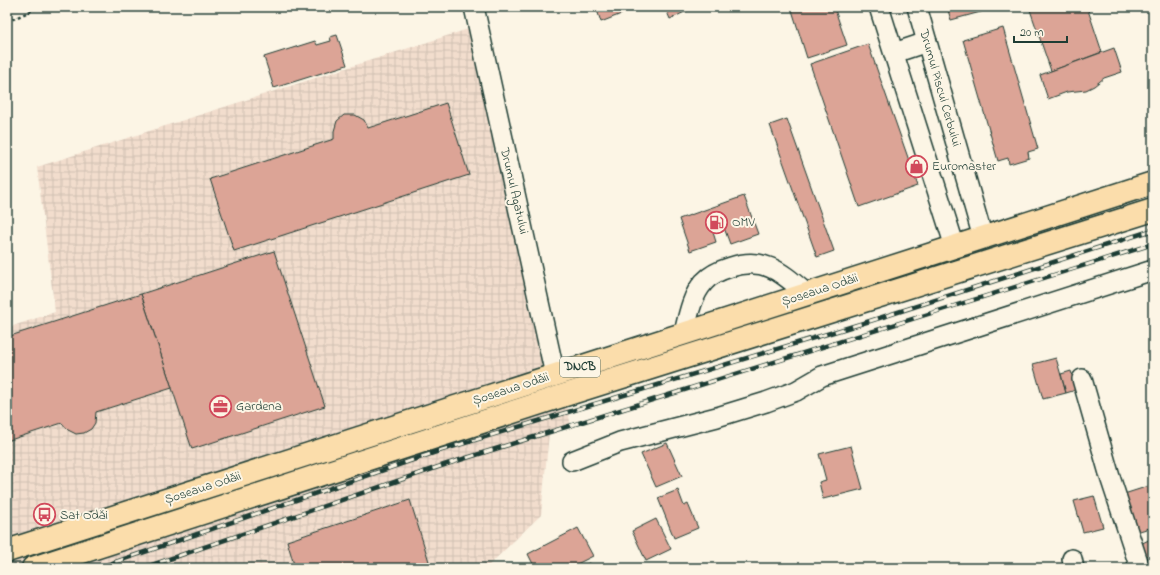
<svg xmlns="http://www.w3.org/2000/svg" width="1160" height="575" font-family="'Indie Flower',sans-serif">
<style>
.industrial{fill:url(#industrial-grid)}
.building{fill:#dca496;stroke:#1f3d34}
.lines{fill:none;stroke-linecap:round;stroke-linejoin:round}
.minor-casing{stroke:#1f3d34;stroke-width:22}
.major-casing{stroke:#1f3d34;stroke-width:25}
.path{stroke:#1f3d34;stroke-width:2.5;stroke-dasharray:3 3;stroke-linecap:butt}
.minor{stroke:#fcf5e5;stroke-width:19}
.major{stroke:#fbddab;stroke-width:22}
.rail-casing{stroke:#1f3d34;stroke-width:4.5}
.rail{stroke:#fcf5e5;stroke-width:3;stroke-dasharray:9;stroke-linecap:butt}
.labels{text-anchor:middle;dominant-baseline:central;stroke-width:4;stroke-linejoin:round;paint-order:stroke}
.shield{fill:#fcf5e5;stroke:#617469;stroke-width:1}
.shield-label{font-size:12px;font-weight:bold;fill:#1f3d34}
.street-label{font-size:13px;fill:#1f3d34;stroke:#fcf5e5}
.poi-label{font-size:13px;fill:#1f3d34;stroke:#fcf5e5;text-anchor:start}
</style>
<defs>
<pattern id="industrial-grid" width="8" height="8" patternUnits="userSpaceOnUse"><rect width="8" height="8" fill="#f2ddcd"/><path d="M0 4h8M4 0v8" fill="none" stroke="#cfbfb1"/></pattern>
</defs>
<rect width="100%" height="100%" fill="#fcf5e5"/>
<filter id="ink" filterUnits="userSpaceOnUse"><feTurbulence type="fractalNoise" baseFrequency=".025" numOctaves="2"/><feDisplacementMap in="SourceGraphic" scale="8" xChannelSelector="R" yChannelSelector="G"/><feConvolveMatrix kernelMatrix="1 2 1 2 8 2 1 2 1" color-interpolation-filters="sRGB"/></filter>
<g filter="url(#ink)">
<!-- industrial -->
<polygon class="industrial" points="487,23 571,426 549,433 541,515 486,568 7,568 7,328 55,312 37,167"/>
<!-- building -->
<g class="building">
<polygon points="596,7 639,7 601,22"/>
<polygon points="665,7 693,7 693,8 670,19"/>
<polygon points="791,7 834,7 847,45 807,58"/>
<polygon points="947,7 987,7 988,10 951,20"/>
<polygon points="1029,7 1087,7 1102,52 1051,71"/>
<polygon points="1003,28 1038,149 1028,152 1029,158 1009,164 1008,158 998,161 963,40"/>
<polygon points="337,35 347,65 274,88 264,57 315,41 317,45 331,41 330,37"/>
<polygon points="868,44 918,186 859,207 810,64"/>
<polygon points="1114,48 1122,72 1104,78 1094,86 1086,90 1067,92 1048,99 1040,75"/>
<polygon points="446,103 469,175 234,251 210,179 334,139 334,131 337,121 344,115 355,115 364,120 368,128"/>
<polygon points="787,119 834,251 817,257 770,125"/>
<polygon points="744,196 758,234 730,244 723,225 712,229 716,242 690,251 679,219"/>
<polygon points="274,251 325,406 192,449 141,294"/>
<polygon points="141,294 172,388 96,412 95,423 91,429 84,433 76,434 68,430 62,423 7,441 7,337"/>
<polygon points="1056,358 1066,393 1043,399 1033,364"/>
<polygon points="1071,371 1076,390 1066,393 1061,374"/>
<polygon points="667,443 682,476 656,487 641,454"/>
<polygon points="851,446 863,489 823,499 819,482 826,480 819,454"/>
<polygon points="1149,486 1153,497 1153,527 1133,533 1121,495"/>
<polygon points="678,490 684,506 688,504 698,528 674,538 658,498"/>
<polygon points="1094,496 1103,527 1083,532 1074,501"/>
<polygon points="410,500 431,568 295,568 287,541"/>
<polygon points="656,519 671,549 646,561 632,531"/>
<polygon points="578,528 593,556 569,568 535,568 528,554"/>
<polygon points="1153,538 1153,568 1146,568 1136,546"/>
<polygon points="589,563 591,568 580,568"/>
</g>
<g class="lines">
<defs>
<g id="minor">
<polyline points="474,7 555,375"/>
<polyline points="879,7 955,247"/>
<polyline points="917,7 983,238"/>
<polyline points="894,53 927,42"/>
<path d="M684 333C688 316 692 295 704 282 711 274 721 270 731 267 765 256 782 273 807 294"/>
<polyline points="1082,379 1110,477 1140,568"/>
<polyline points="572,461 620,442 717,417 766,402 796,391 822,376 1153,270"/>
<polyline points="1072,559 1074,568"/>
</g>
<g id="major">
<polyline points="7,551 1153,183"/>
<polyline points="33,568 565,395 1153,210"/>
</g>
</defs>
<!-- minor casing -->
<use href="#minor" class="minor-casing"/>
<!-- major casing -->
<use href="#major" class="major-casing"/>
<!-- path -->
<polyline class="path" points="7,22 39,7"/>
<!-- minor -->
<use href="#minor" class="minor"/>
<!-- major -->
<use href="#major" class="major"/>
<defs>
<g id="rail">
<polyline points="98,568 442,450 870,321 1153,230"/>
<polyline points="143,568 447,464 1153,244"/>
</g>
</defs>
<!-- rail casing -->
<use href="#rail" class="rail-casing"/>
<!-- rail -->
<use href="#rail" class="rail"/>
</g>
</g>
<!-- icons -->
<defs>
<symbol id="shop-ring" viewBox="-11 -11 22 22"><circle r="9.5" fill="#fcf5e5" stroke="#d1495b" stroke-width="1.5"/><path d="M-5-2.5h2.3a2.7 3.5 0 0 1 5.4 0H5L5.5 6h-11ZM-1.5-2.5h3a1.5 2.3 0 0 0-3 0Z" fill="#d1495b"/></symbol>
<symbol id="fuel-ring" viewBox="-11 -11 22 22"><circle r="9.5" fill="#fcf5e5" stroke="#d1495b" stroke-width="1.5"/><path d="M-5.5-6h7V0h2V4h1.3V-2.5L3-4.5l.8-.8L6-3V5H2.5V1h-1V6h-7ZM-4.2-4.7v3.2H.2V-4.7Z" fill="#d1495b"/></symbol>
<symbol id="office-ring" viewBox="-11 -11 22 22"><circle r="9.5" fill="#fcf5e5" stroke="#d1495b" stroke-width="1.5"/><path d="M-6-3h4V-5.5h4V-3h4V5H-6ZM-1-4.5V-3h2v-1.5ZM-6 0V1H6V0Z" fill="#d1495b"/></symbol>
<symbol id="bus-ring" viewBox="-11 -11 22 22"><circle r="9.5" fill="#fcf5e5" stroke="#d1495b" stroke-width="1.5"/><path d="M-5-6H5V4H4V6H2V4H-2V6H-4V4H-5ZM-3.5-4V0h7V-4ZM-3.5 1.2v1.5H-2V1.2ZM2 1.2v1.5H3.5V1.2Z" fill="#d1495b"/></symbol>
</defs>
<g fill-rule="evenodd">
<use href="#shop-ring" x="904" y="154" width="25" height="25"/>
<use href="#fuel-ring" x="704" y="210" width="25" height="25"/>
<use href="#office-ring" x="208" y="394" width="25" height="25"/>
<use href="#bus-ring" x="32" y="502" width="25" height="25"/>
</g>
<g class="labels">
<!-- shield labels -->
<rect class="shield" x="560" y="357" width="40" height="20" rx="3"/>
<g class="shield-label">
<text x="580" y="367">DNCB</text>
</g>
<!-- street labels -->
<g class="street-label">
<text transform="translate(940 88) rotate(74)">Drumul Piscul Cerbului</text>
<text transform="translate(514 191) rotate(77)">Drumul Agatului</text>
<text transform="translate(820 290) rotate(-18)">Șoseaua Odăii</text>
<text transform="translate(511 389) rotate(-18)">Șoseaua Odăii</text>
<text transform="translate(203 488) rotate(-18)">Șoseaua Odăii</text>
</g>
<!-- poi labels -->
<g class="poi-label">
<text x="932" y="166">Euromaster</text>
<text x="732" y="222">OMV</text>
<text x="236" y="406">Gardena</text>
<text x="60" y="515">Sat Odăi</text>
</g>
</g>
<!-- margin -->
<rect width="1160" height="575" fill="none" stroke="#fcf5e5" stroke-width="24"/>
<rect x="12" y="12" width="1136" height="551" fill="none" stroke="#1f3d34" stroke-width="1.5" filter="url(#ink)"/>
<!-- scale -->
<path d="M1014 36v6h53v-6" fill="none" stroke="#1f3d34" stroke-width="2"/>
<text x="1020" y="36" font-size="12" fill="#1f3d34" stroke="#fcf5e5" stroke-width="3" paint-order="stroke">20 m</text>
</svg>
